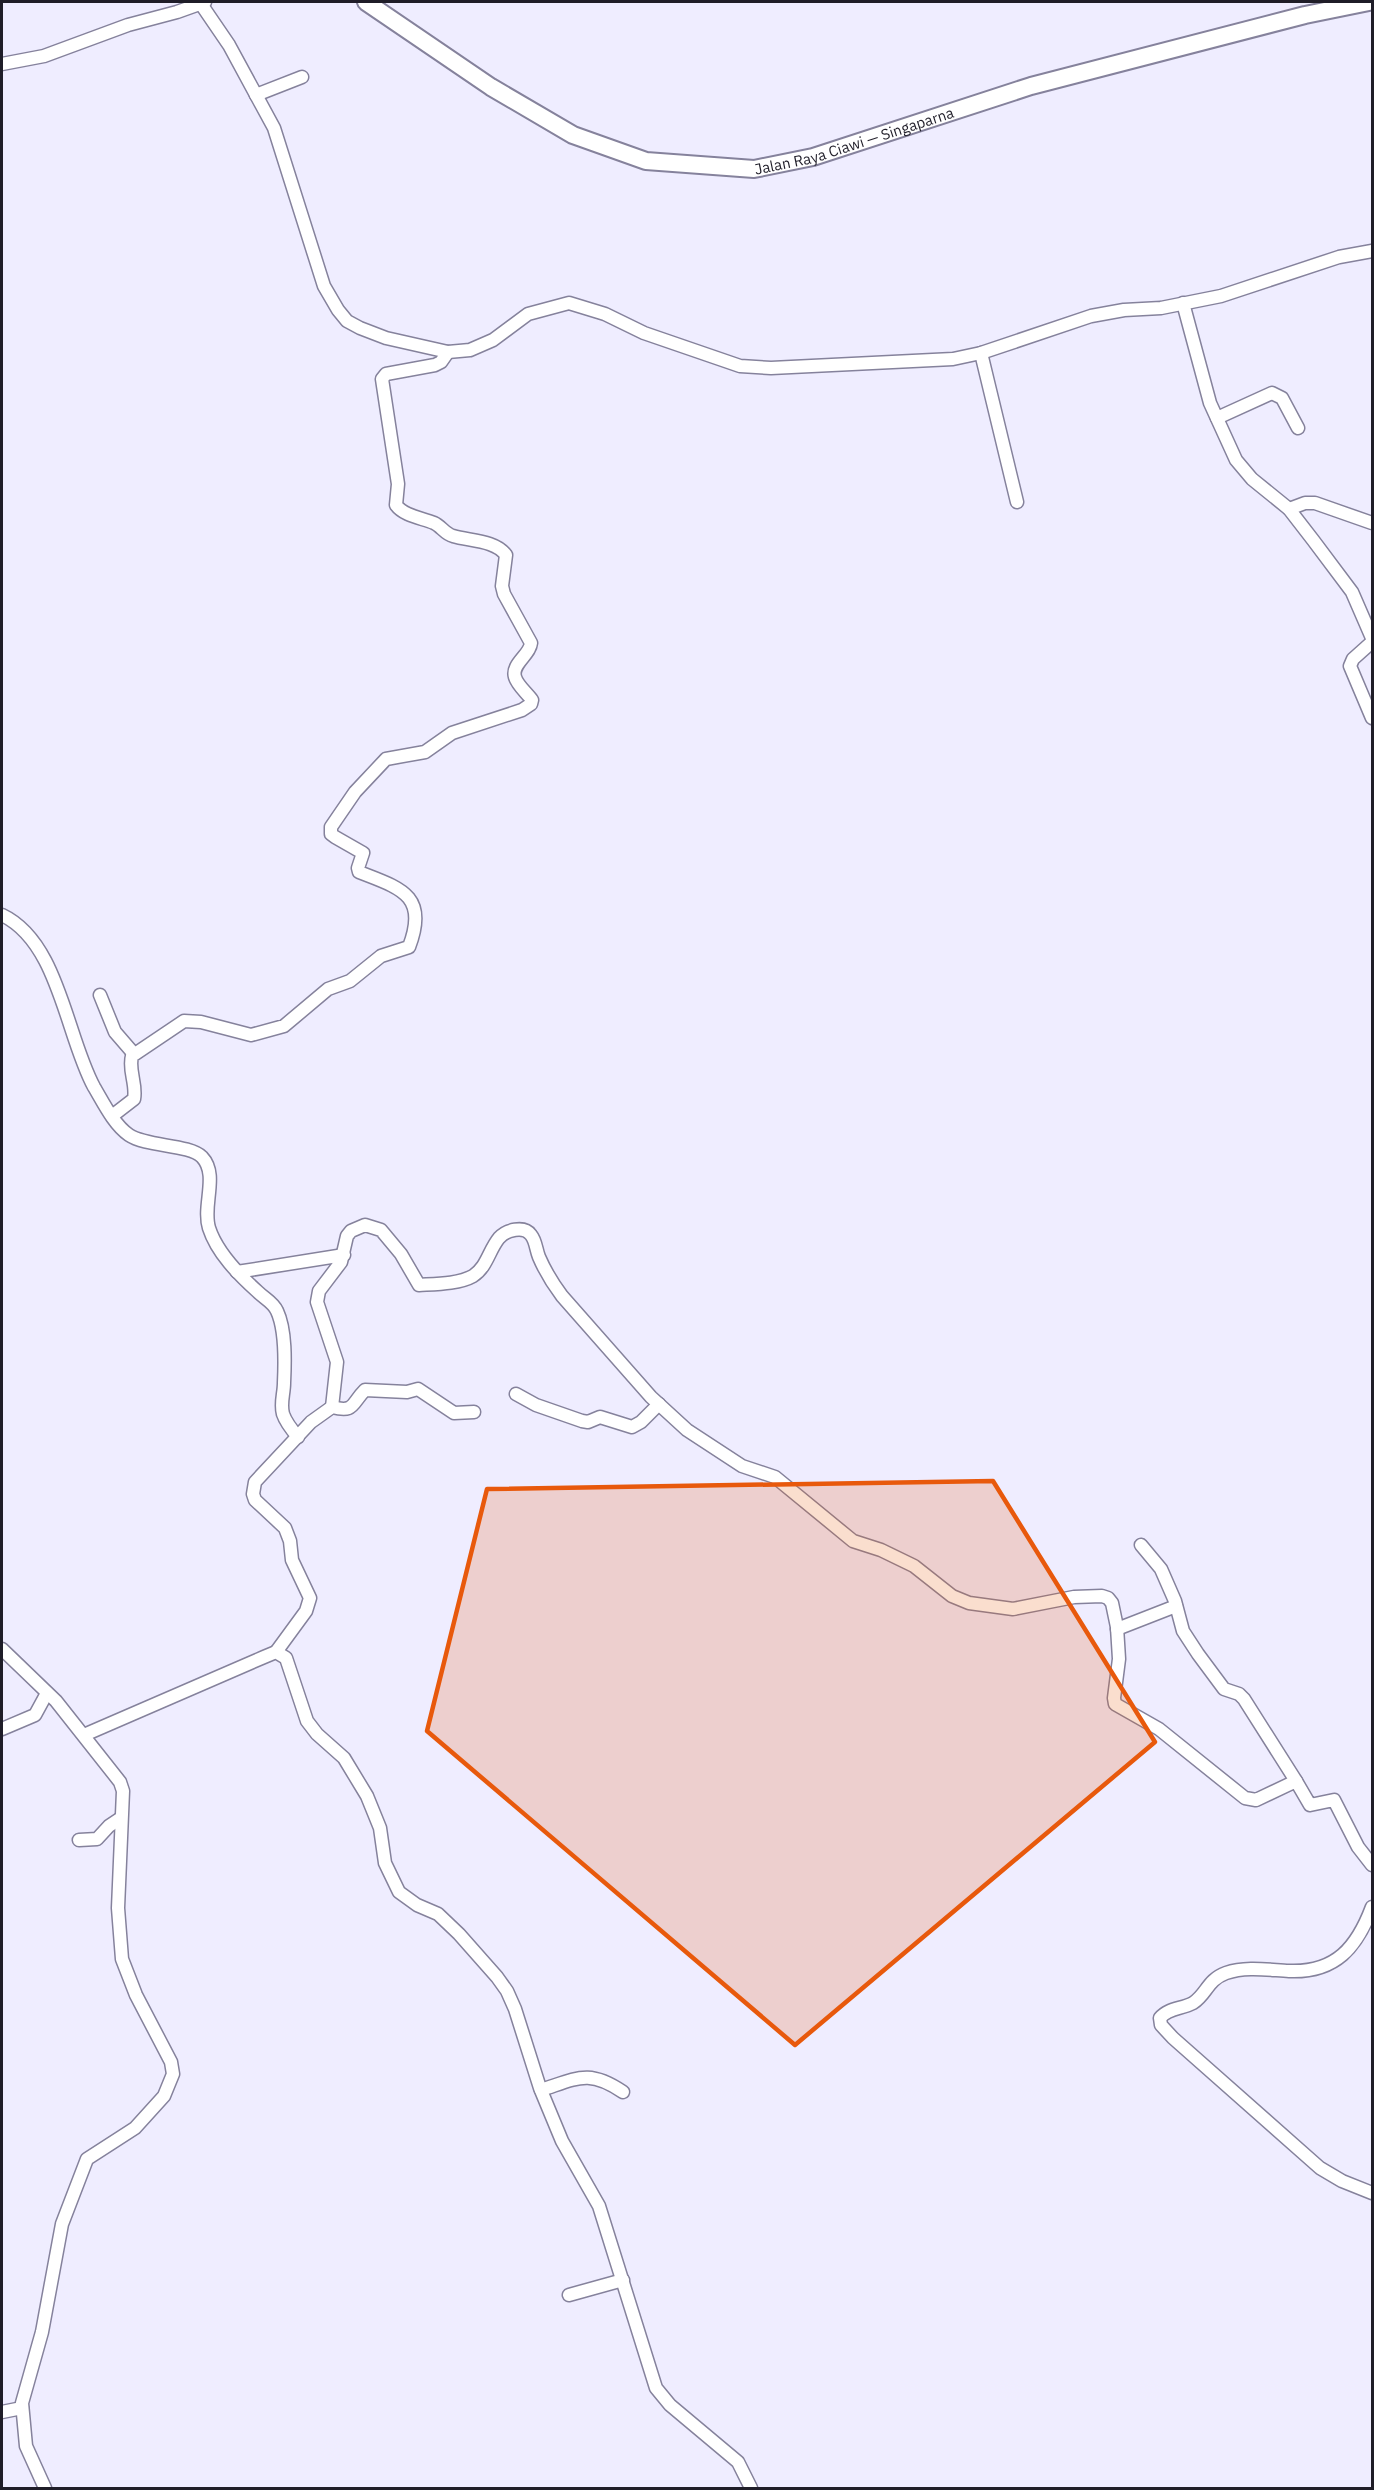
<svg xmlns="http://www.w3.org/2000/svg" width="1374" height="2490" font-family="'IBM Plex Sans',sans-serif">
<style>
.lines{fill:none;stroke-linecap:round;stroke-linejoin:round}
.street-casing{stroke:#85829c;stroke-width:15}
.secondary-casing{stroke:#85829c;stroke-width:20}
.street{stroke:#fff;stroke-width:12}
.secondary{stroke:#fff;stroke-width:16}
.marked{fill:#e8590c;fill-opacity:0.2;stroke:#e8590c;stroke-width:4.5;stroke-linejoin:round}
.labels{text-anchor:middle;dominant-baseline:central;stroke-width:4.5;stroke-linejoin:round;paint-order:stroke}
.street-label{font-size:15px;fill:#1f1d28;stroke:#fdfdfd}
</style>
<rect width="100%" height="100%" fill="#efedff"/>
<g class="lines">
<defs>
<g id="street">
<polyline points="201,4 229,45 274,128 324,286 338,310 347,321 360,328 386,338 448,352 470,350 493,340 528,314 569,303 605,314 644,333 740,366 771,368 953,359 981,353 1091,316 1124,310 1161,308 1221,296 1339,257 1372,251"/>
<polyline points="2,64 44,56 128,25 177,12 205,2"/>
<polyline points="256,95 302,77"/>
<polyline points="1183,303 1210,403 1236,460 1252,479 1289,509 1313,540 1352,592 1372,638"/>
<polyline points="981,353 1017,502"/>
<polyline points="1217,418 1272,393 1282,398 1298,428"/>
<polyline points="1289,509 1305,503 1315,503 1372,523"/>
<polyline points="1372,642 1353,659 1350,666 1372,718"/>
<path d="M2 915C59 942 66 1036 94 1087 103 1102 114 1125 129 1135 147 1147 189 1144 202 1157 219 1175 202 1205 209 1228 217 1253 239 1275 258 1292 265 1299 273 1302 277 1311 286 1330 285 1362 284 1383 284 1394 280 1403 283 1414 286 1423 292 1430 298 1437"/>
<polyline points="100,995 115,1032 134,1054"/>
<path d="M112 1116 134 1099C137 1084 128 1070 132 1056L184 1021 201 1022 251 1035 284 1026 328 989 350 981 381 956 409 947C429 895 400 888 359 872L358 868 363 853 335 837 331 834V827L355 792 386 759 425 752 452 733 522 710 531 704 532 700C527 693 517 685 515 677 511 664 530 655 531 643L504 594 502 586 506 555C495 540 470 541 453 536 445 534 441 526 434 523 422 518 404 516 396 505L398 484 382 379 386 374 435 365 441 362 448 352"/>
<polyline points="237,1272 344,1255"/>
<polyline points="516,1394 536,1405 582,1421 588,1422 600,1417 632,1427 641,1422 659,1404"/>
<path d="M332 1407 337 1362 317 1302 319 1291 341 1262 347 1236 351 1231 365 1225 381 1230 401 1254 419 1285C435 1284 459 1284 473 1276 487 1267 489 1250 499 1238 506 1230 524 1225 531 1235 536 1241 536 1250 539 1257 545 1271 553 1284 562 1296L651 1397 687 1430 742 1466 775 1477 853 1541 881 1550 914 1566 952 1596 969 1603 1013 1609 1074 1597 1102 1596 1108 1598 1112 1603 1117 1627 1119 1659 1114 1698 1115 1704 1159 1729 1245 1798 1256 1800 1296 1781 1310 1805 1334 1800 1358 1847 1372 1865"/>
<polyline points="1141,1545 1161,1569 1175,1601 1183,1631 1198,1654 1224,1689 1239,1694 1244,1699 1296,1781"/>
<polyline points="1117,1629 1176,1606"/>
<polyline points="2,1649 56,1701 120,1782 123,1791 118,1908 122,1959 136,1995 171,2062 173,2074 164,2096 135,2128 87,2159 62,2224 42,2332 22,2403 26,2446 45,2488"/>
<path d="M276 1652 306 1611 310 1598 292 1560 290 1541 285 1528 255 1500 253 1494 255 1482 311 1422 332 1407C355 1413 351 1404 365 1390L407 1392 418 1389 454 1413 474 1412"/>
<polyline points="2,1729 35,1715 47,1693"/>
<polyline points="84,1735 264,1657 276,1652 286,1658 307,1721 317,1734 344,1758 367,1796 380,1828 385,1863 399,1892 417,1905 438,1914 459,1934 497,1977 507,1991 515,2009 540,2088 562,2141 599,2206 656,2388 670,2405 738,2462 751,2488"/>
<polyline points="79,1840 97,1839 109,1826 121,1818"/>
<path d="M1372 1907C1357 1947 1336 1973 1289 1971 1269 1970 1246 1966 1226 1973 1207 1980 1207 1994 1193 2003 1182 2009 1168 2008 1160 2018L1161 2025 1173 2038 1320 2168 1342 2181 1372 2193"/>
<path d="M541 2090C578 2078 589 2069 623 2092"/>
<polyline points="569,2295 623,2280"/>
<polyline points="2,2412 22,2408"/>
</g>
<g id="secondary">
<path id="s1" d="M366 2 491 87 573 135 646 161 754 169 813 157 1031 86 1305 15 1369 2"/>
</g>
</defs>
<!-- street casing -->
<use href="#street" class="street-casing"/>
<!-- secondary casing -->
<use href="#secondary" class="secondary-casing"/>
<!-- street -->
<use href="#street" class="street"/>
<!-- secondary -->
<use href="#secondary" class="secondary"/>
</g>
<!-- marked area -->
<path class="marked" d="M993 1481 1155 1742 795 2045 427 1731 487 1489Z"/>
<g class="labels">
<!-- street labels -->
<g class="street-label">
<text stroke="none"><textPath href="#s1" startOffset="536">Jalan Raya Ciawi — Singaparna</textPath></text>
</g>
</g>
<!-- border -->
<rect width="1374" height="2490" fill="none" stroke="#1f1d28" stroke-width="6"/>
</svg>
